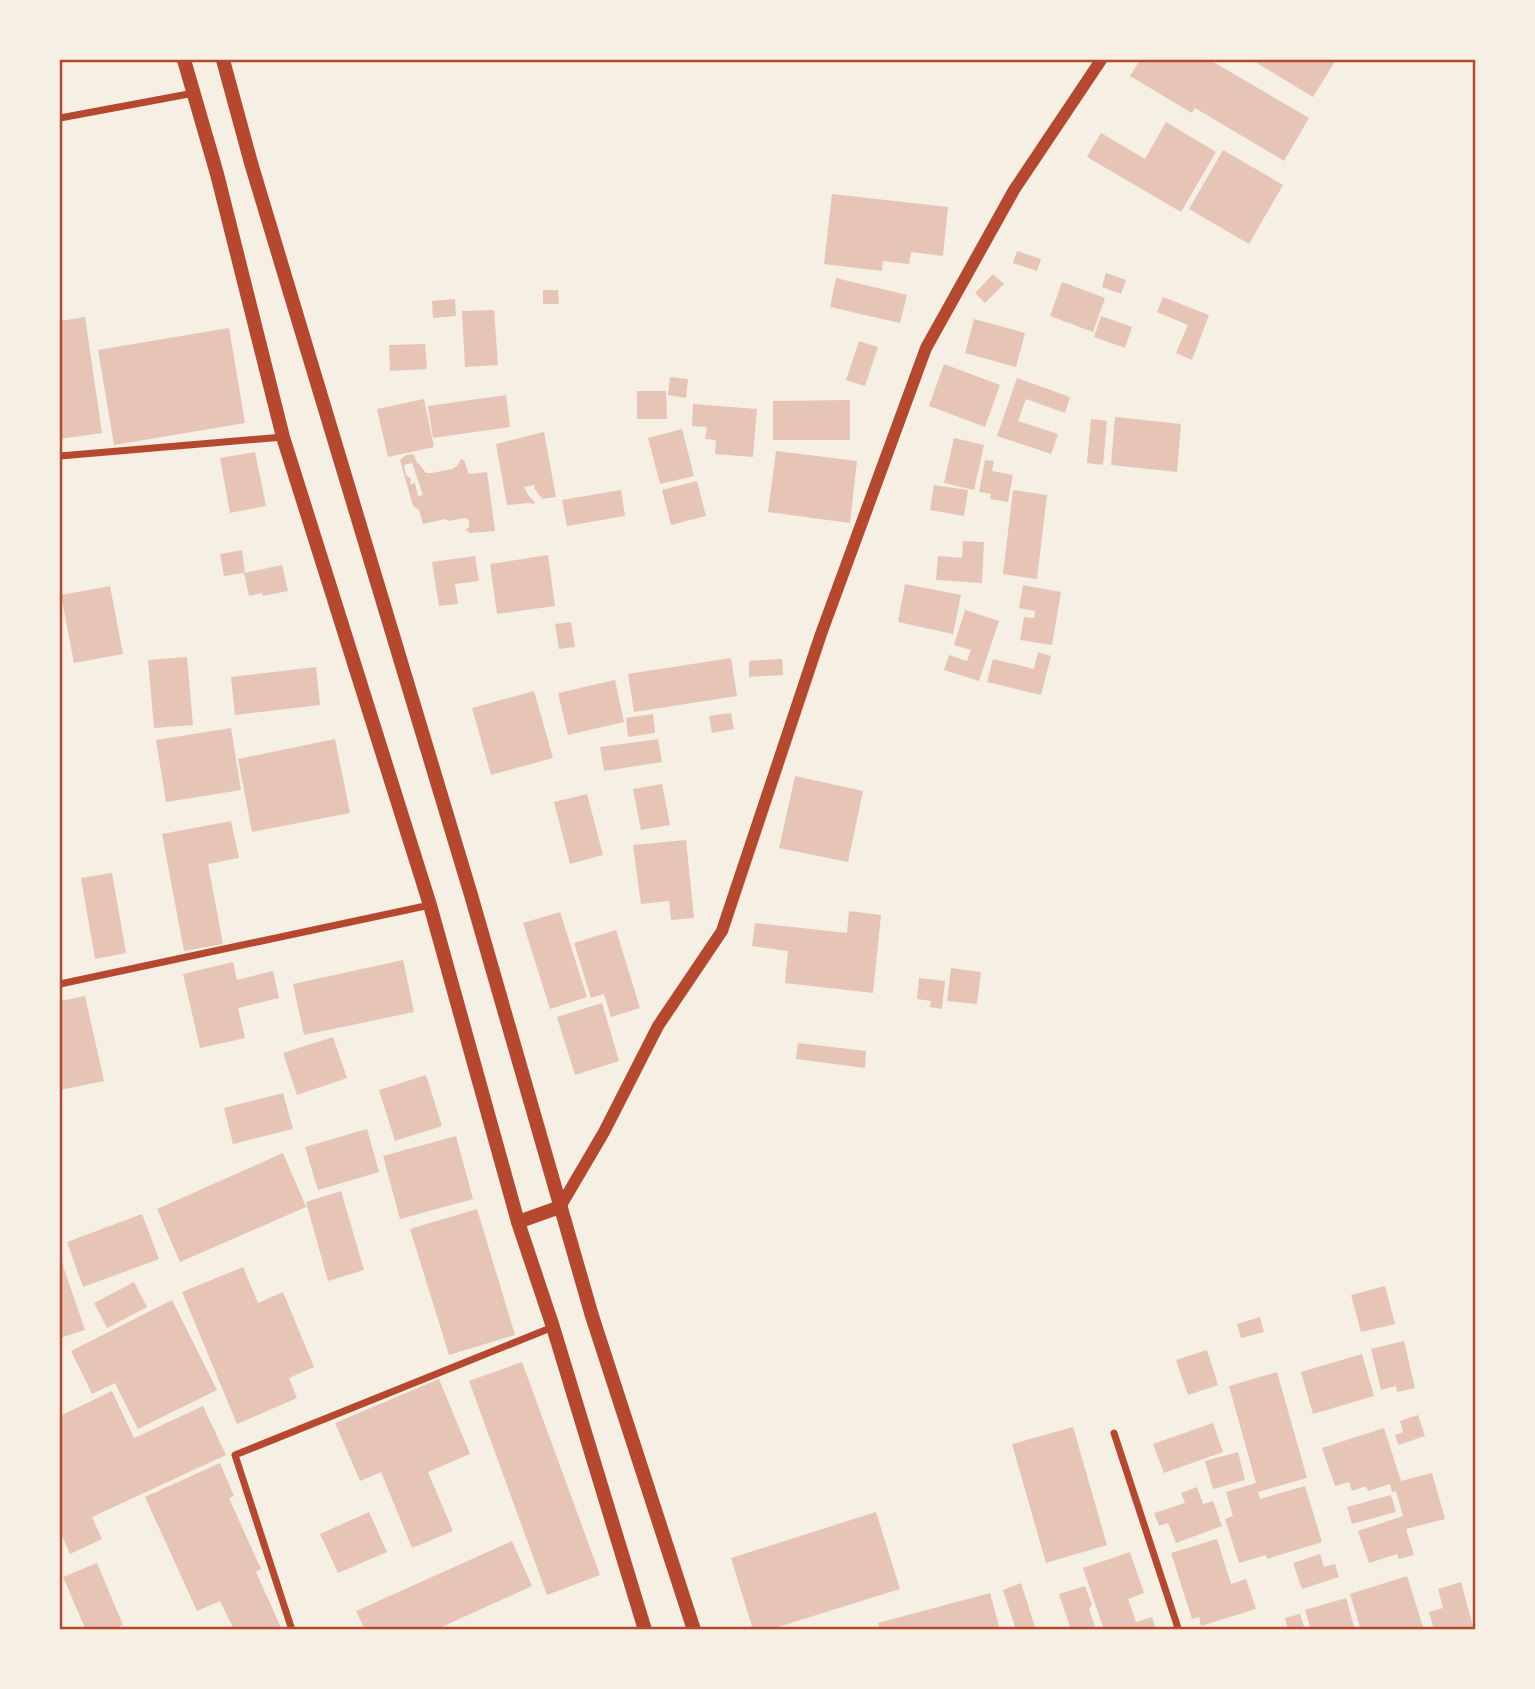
<svg xmlns="http://www.w3.org/2000/svg" width="1535" height="1689" font-family="Jost,sans-serif">
<style>
.building{fill:#e6c5b7;fill-rule:evenodd}
.lines{fill:none;stroke-linecap:round;stroke-linejoin:round}
.minor{stroke:#b5482f;stroke-width:7}
.tertiary{stroke:#b5482f;stroke-width:12}
.secondary{stroke:#b5482f;stroke-width:14}
.neatline{fill:none;stroke:#b5482f;stroke-width:2.5}
</style>
<rect width="100%" height="100%" fill="#f6efe4"/>
<!-- building -->
<g class="building">
<polygon points="1140,60 1210,60 1309,118 1284,161 1195,108 1192,113 1130,76"/>
<polygon points="1252,60 1336,60 1313,97"/>
<polygon points="1166,122 1216,152 1181,212 1087,157 1101,133 1145,159"/>
<polygon points="1223,150 1283,185 1249,244 1189,209"/>
<polygon points="832,194 948,207 943,256 911,252 909,264 883,261 882,271 824,264"/>
<polygon points="1017,251 1041,259 1037,271 1013,263"/>
<polygon points="1106,273 1126,280 1121,294 1102,287"/>
<polygon points="993,274 1004,284 985,303 975,293"/>
<polygon points="836,278 907,295 900,323 830,307"/>
<polygon points="1062,282 1105,298 1093,332 1050,316"/>
<polygon points="543,290 558,290 559,304 543,304"/>
<polygon points="1163,297 1209,315 1192,360 1176,353 1188,325 1157,312"/>
<polygon points="455,299 456,316 433,318 432,301"/>
<polygon points="494,310 498,365 465,367 462,311"/>
<polygon points="1101,316 1132,327 1125,348 1094,337"/>
<polygon points="85,317 102,433 60,439 60,321"/>
<polygon points="974,319 1025,333 1016,367 965,353"/>
<polygon points="229,328 245,423 114,445 98,350"/>
<polygon points="859,341 878,347 865,386 846,380"/>
<polygon points="425,344 427,369 390,371 389,345"/>
<polygon points="944,364 1000,385 985,427 929,406"/>
<polygon points="670,377 688,379 686,398 668,395"/>
<polygon points="1017,378 1070,397 1065,413 1026,399 1018,421 1058,434 1051,454 997,436"/>
<polygon points="637,391 666,391 667,419 637,419"/>
<polygon points="506,395 510,427 433,438 428,406"/>
<polygon points="424,399 434,447 388,457 377,409"/>
<polygon points="850,400 850,440 773,440 773,401"/>
<polygon points="693,404 757,409 753,457 715,454 716,440 705,439 707,427 692,426"/>
<polygon points="1115,417 1181,424 1177,472 1111,465"/>
<polygon points="1091,419 1107,421 1103,465 1087,463"/>
<polygon points="682,429 694,476 660,484 648,438"/>
<polygon points="544,432 556,497 542,499 534,488 535,485 524,487 528,495 535,502 534,504 528,503 507,505 496,444"/>
<polygon points="954,438 984,445 974,490 944,483"/>
<polygon points="776,451 857,461 850,523 768,512"/>
<polygon points="255,452 266,506 230,513 220,458"/>
<path d="M414 454 417 463 419 464 426 473H432L452 469 457 466 461 459 464 460 469 474 487 472 495 531 469 533 466 529 469 527V520L465 518 449 521 445 519 423 524 419 510 413 506 400 460 406 455ZM412 463 423 495 418 496 415 483 410 484 411 479 406 475 404 465Z"/>
<polygon points="985,460 994,461 992,471 1013,475 1008,502 990,499 991,494 979,492"/>
<polygon points="697,481 706,516 671,525 662,490"/>
<polygon points="934,485 968,490 964,516 930,510"/>
<polygon points="621,490 625,516 567,526 562,500"/>
<polygon points="1013,490 1047,495 1037,579 1003,574"/>
<polygon points="963,541 984,542 982,583 936,580 938,556 962,558"/>
<polygon points="242,550 245,573 224,576 220,554"/>
<polygon points="548,555 555,606 497,614 490,564"/>
<polygon points="475,556 479,581 455,584 458,604 439,606 432,562"/>
<polygon points="282,565 288,591 263,596 262,593 249,596 244,573"/>
<polygon points="905,584 961,595 953,634 898,622"/>
<polygon points="1023,585 1061,592 1052,645 1020,640 1024,617 1034,618 1035,611 1019,608"/>
<polygon points="110,586 123,654 74,663 61,595"/>
<polygon points="965,610 999,621 979,681 944,670 949,655 967,661 971,650 954,645"/>
<polygon points="571,622 575,647 559,649 555,624"/>
<polygon points="1038,652 1051,656 1041,695 987,682 993,659 1034,669"/>
<polygon points="187,657 193,725 154,728 148,660"/>
<polygon points="731,658 737,696 634,712 628,674"/>
<polygon points="782,659 783,675 749,677 749,661"/>
<polygon points="316,667 320,705 235,715 231,677"/>
<polygon points="615,680 624,722 568,735 558,693"/>
<polygon points="534,691 553,758 491,775 472,708"/>
<polygon points="731,713 734,729 712,733 709,716"/>
<polygon points="653,714 655,733 628,737 626,718"/>
<polygon points="231,728 241,790 166,802 156,740"/>
<polygon points="335,739 350,813 252,832 238,759"/>
<polygon points="658,739 662,762 604,771 600,747"/>
<polygon points="795,776 863,791 848,862 779,848"/>
<polygon points="662,784 670,825 641,830 633,789"/>
<polygon points="587,794 603,855 570,864 554,802"/>
<polygon points="231,821 239,858 208,864 223,944 184,951 162,834"/>
<polygon points="686,840 694,918 671,920 669,901 641,904 633,845"/>
<polygon points="112,873 126,953 95,959 81,878"/>
<polygon points="849,911 881,915 873,993 785,983 788,951 752,946 755,923 847,933"/>
<polygon points="560,912 587,997 550,1009 523,923"/>
<polygon points="616,930 640,1008 611,1017 604,994 591,998 574,943"/>
<polygon points="403,960 414,1012 304,1035 293,984"/>
<polygon points="233,962 237,980 273,971 279,998 238,1008 245,1038 200,1048 183,974"/>
<polygon points="951,968 981,972 977,1004 947,1001"/>
<polygon points="919,978 945,981 942,1009 930,1007 931,1001 917,999"/>
<polygon points="85,996 104,1081 60,1090 60,1001"/>
<polygon points="602,1003 619,1061 575,1075 557,1017"/>
<polygon points="333,1037 347,1078 297,1095 283,1053"/>
<polygon points="798,1043 866,1051 865,1068 796,1059"/>
<polygon points="426,1075 442,1126 395,1141 379,1090"/>
<polygon points="283,1093 293,1129 233,1144 224,1108"/>
<polygon points="367,1129 379,1172 318,1190 305,1147"/>
<polygon points="456,1136 473,1199 400,1219 383,1156"/>
<polygon points="283,1153 306,1207 180,1262 157,1209"/>
<polygon points="341,1191 364,1270 328,1281 306,1202"/>
<polygon points="477,1209 515,1335 449,1355 410,1229"/>
<polygon points="142,1214 159,1259 83,1287 67,1242"/>
<polygon points="60,1257 85,1330 60,1338"/>
<polygon points="243,1267 258,1303 283,1292 314,1367 289,1378 297,1398 237,1424 182,1292"/>
<polygon points="134,1282 147,1307 107,1328 94,1303"/>
<polygon points="1385,1286 1395,1324 1361,1332 1351,1295"/>
<polygon points="172,1300 217,1390 138,1429 115,1383 92,1394 71,1351"/>
<polygon points="1260,1317 1264,1332 1241,1338 1237,1324"/>
<polygon points="1404,1341 1415,1388 1397,1392 1396,1386 1381,1390 1371,1349"/>
<polygon points="1207,1350 1218,1385 1188,1395 1176,1360"/>
<polygon points="1362,1354 1374,1396 1313,1414 1301,1372"/>
<polygon points="522,1362 600,1575 547,1595 469,1381"/>
<polygon points="1277,1372 1307,1478 1258,1492 1260,1499 1305,1486 1322,1542 1267,1559 1266,1555 1239,1563 1225,1519 1233,1516 1226,1492 1256,1483 1229,1386"/>
<polygon points="439,1379 470,1454 428,1472 453,1531 412,1548 381,1472 360,1481 335,1423"/>
<polygon points="112,1391 134,1438 203,1406 226,1455 92,1517 102,1539 70,1554 60,1531 60,1416"/>
<polygon points="1418,1415 1425,1436 1398,1445 1395,1435 1403,1432 1400,1421"/>
<polygon points="1213,1423 1223,1452 1164,1473 1153,1444"/>
<polygon points="1073,1427 1107,1545 1046,1563 1012,1444"/>
<polygon points="1384,1428 1401,1481 1432,1473 1445,1519 1406,1529 1414,1555 1399,1559 1397,1554 1369,1563 1358,1531 1403,1516 1396,1491 1392,1492 1390,1484 1368,1491 1366,1486 1352,1491 1349,1482 1335,1486 1322,1448"/>
<polygon points="1238,1452 1245,1480 1213,1489 1205,1461"/>
<polygon points="220,1463 234,1496 229,1498 261,1569 256,1572 282,1630 234,1630 220,1601 197,1611 145,1497"/>
<polygon points="1197,1487 1203,1504 1213,1501 1222,1526 1176,1543 1168,1523 1159,1526 1154,1513 1185,1503 1181,1493"/>
<polygon points="1391,1495 1396,1512 1352,1524 1347,1507"/>
<polygon points="369,1512 387,1552 338,1573 320,1534"/>
<polygon points="876,1512 900,1589 768,1630 753,1630 731,1558"/>
<polygon points="1217,1539 1231,1584 1246,1579 1256,1609 1201,1626 1199,1617 1192,1619 1171,1553"/>
<polygon points="512,1541 532,1586 435,1630 365,1630 356,1611"/>
<polygon points="1130,1552 1144,1593 1128,1599 1136,1622 1152,1617 1156,1630 1104,1630 1083,1568"/>
<polygon points="1320,1554 1324,1567 1335,1564 1339,1577 1302,1589 1293,1563"/>
<polygon points="97,1563 123,1625 111,1630 86,1630 63,1577"/>
<polygon points="1407,1576 1424,1630 1361,1630 1350,1594"/>
<polygon points="1461,1582 1474,1630 1434,1630 1429,1612 1443,1608 1438,1589"/>
<polygon points="1021,1583 1036,1630 1016,1630 1003,1590"/>
<polygon points="1085,1586 1092,1605 1089,1609 1095,1626 1084,1630 1071,1630 1059,1594"/>
<polygon points="990,1593 1000,1630 880,1630 878,1623"/>
<polygon points="1346,1598 1355,1630 1311,1630 1305,1610"/>
<polygon points="1300,1614 1305,1630 1288,1630 1285,1618"/>
</g>
<g class="lines">
<!-- minor -->
<g class="minor">
<polyline points="60,118 194,93"/>
<polyline points="60,456 283,437"/>
<polyline points="60,984 430,905"/>
<polyline points="1114,1433 1178,1628 1176,1630"/>
<polyline points="292,1630 235,1455 553,1327"/>
</g>
<!-- tertiary -->
<polyline class="tertiary" points="560,1207 604,1132 658,1026 722,931 821,634 926,348 1014,190 1101,60"/>
<!-- secondary -->
<g class="secondary">
<polyline points="184,60 217,174 283,437 430,905 518,1222 553,1327 645,1630"/>
<polyline points="223,60 251,163 471,895 592,1316 694,1630"/>
<polyline points="518,1222 560,1207"/>
</g>
</g>
<!-- border -->
<rect width="1535" height="1689" fill="none" stroke="#f6efe4" stroke-width="122"/>
<rect x="61" y="61" width="1413" height="1567" class="neatline"/>
</svg>
